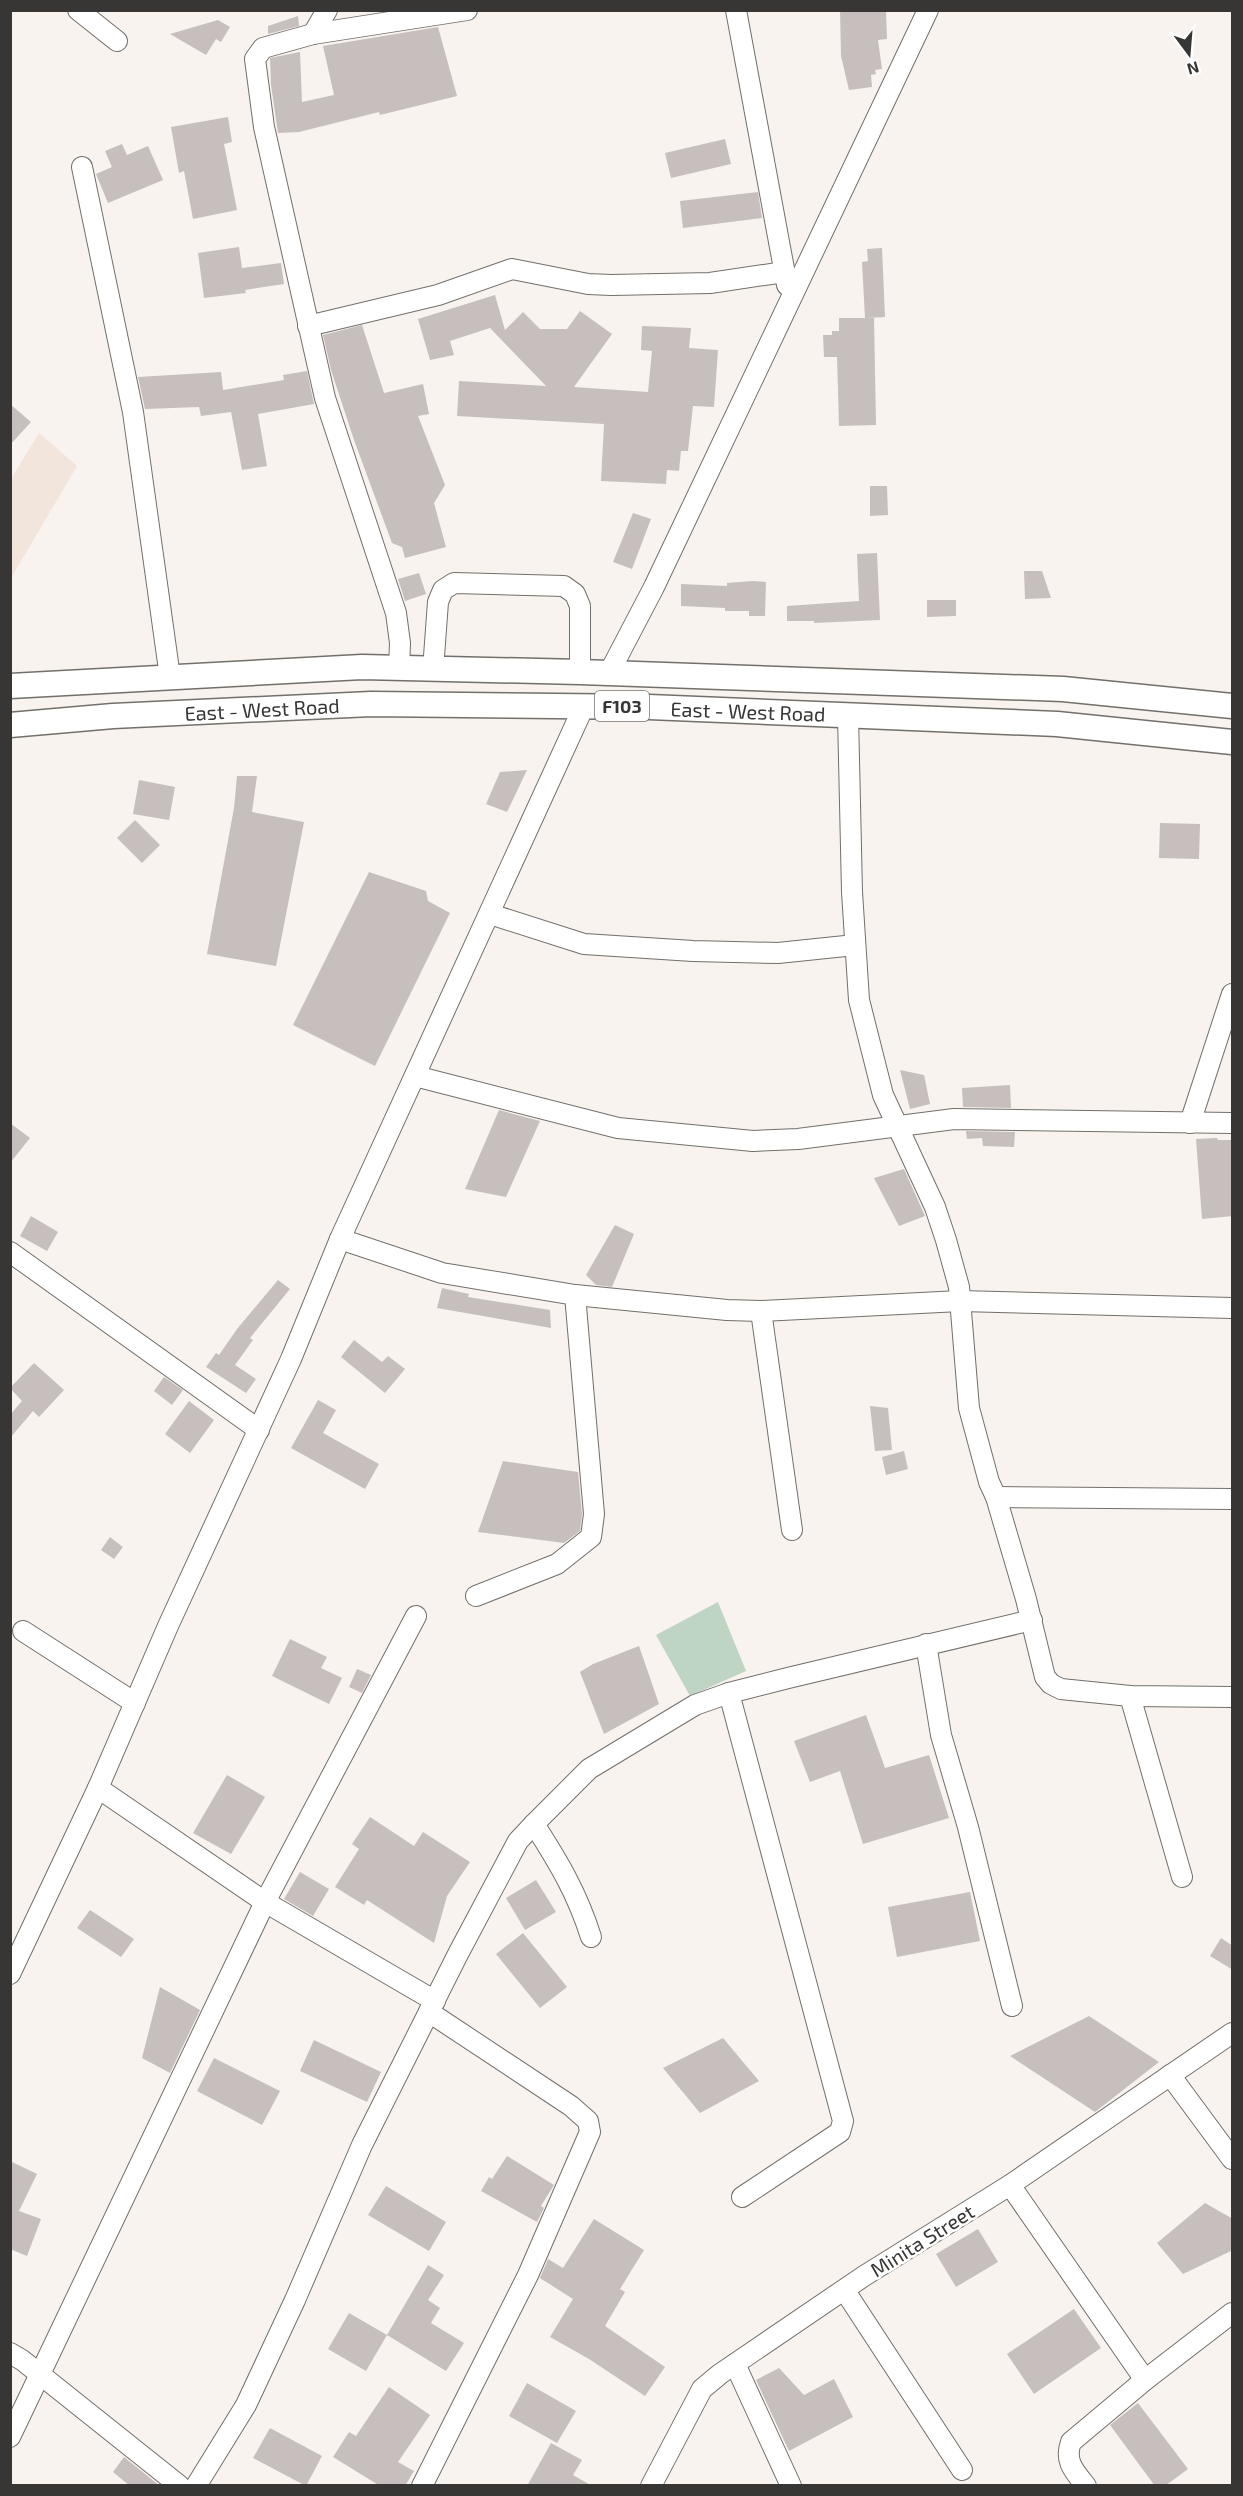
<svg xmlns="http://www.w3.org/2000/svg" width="1243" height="2496" font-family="'Exo 2',sans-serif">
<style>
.built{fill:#f1e5dc}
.green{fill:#bfd5c3}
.building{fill:#c7bfbe}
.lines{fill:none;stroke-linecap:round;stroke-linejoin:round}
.minor-casing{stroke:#736f6a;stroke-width:22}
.major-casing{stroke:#736f6a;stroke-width:27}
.minor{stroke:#fff;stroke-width:20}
.major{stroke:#fff;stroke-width:24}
.labels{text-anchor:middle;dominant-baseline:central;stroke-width:5;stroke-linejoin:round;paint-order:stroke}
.shield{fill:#fff;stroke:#747271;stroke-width:1.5}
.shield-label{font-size:18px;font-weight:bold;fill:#383634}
.street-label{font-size:20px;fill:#383634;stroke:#fff}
</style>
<rect width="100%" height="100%" fill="#f8f3ee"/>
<!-- built -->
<polygon class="built" points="39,433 77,466 11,578 11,479"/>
<!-- green -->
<polygon class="green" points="718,1602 746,1671 690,1696 656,1635"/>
<!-- building -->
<g class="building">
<polygon points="840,10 886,10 887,39 878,40 882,69 875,70 876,74 871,75 872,87 849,90 841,56"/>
<polygon points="298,16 299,26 268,34 268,26"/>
<polygon points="218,20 230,27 221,42 216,39 206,55 170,34"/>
<polygon points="438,27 457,96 380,115 379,112 299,132 278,133 271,85 270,58 300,52 302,102 334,95 323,46"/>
<polygon points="228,117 232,142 224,144 237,210 193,219 184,171 179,173 171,127"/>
<polygon points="725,139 731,164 671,178 665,153"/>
<polygon points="122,144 127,155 148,146 163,180 108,203 96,174 112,167 105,151"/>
<polygon points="758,192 762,218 683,228 680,201"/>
<polygon points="239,247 242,268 281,263 284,284 245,290 246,293 204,298 198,253"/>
<polygon points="882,248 885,317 867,318 874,318 876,425 839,426 837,357 824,357 823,335 832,335 832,331 839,331 839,318 865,318 862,262 868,261 867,249"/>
<polygon points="495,295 505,330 523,312 540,329 567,329 580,311 612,334 574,387 648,392 652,351 641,350 642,326 691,328 689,348 718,350 714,407 693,406 688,451 681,451 679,471 667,470 666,484 601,481 604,424 457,416 459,381 546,386 490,328 450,341 454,355 430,360 418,319"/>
<polygon points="362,325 384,393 423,384 429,414 418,416 445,485 434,503 446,547 405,558 402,547 392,543 354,440 331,370 323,335"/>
<polygon points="307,371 314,404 258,414 267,466 242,470 231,412 201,416 199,407 145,409 138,377 221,372 223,390 284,380 283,375"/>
<polygon points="10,404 31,422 10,445"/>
<polygon points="870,486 887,486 888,515 870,516"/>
<polygon points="633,513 651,519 632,569 613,562"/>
<polygon points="877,553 880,620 814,623 814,621 787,621 787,606 859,601 857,554"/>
<polygon points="1024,571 1042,571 1051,598 1025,599"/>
<polygon points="419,573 426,594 405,601 398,579"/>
<polygon points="752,581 766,582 765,616 749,616 749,611 725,611 725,608 681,606 681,584 727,586 727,583"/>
<polygon points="927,600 956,600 956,616 927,617"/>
<polygon points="527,770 507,812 486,804 500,772"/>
<polygon points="237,776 257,776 252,812 304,822 276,966 207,954 234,808"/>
<polygon points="139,780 175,787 169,820 133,814"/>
<polygon points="135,820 160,845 142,863 117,838"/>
<polygon points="1160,823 1200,824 1199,859 1159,858"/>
<polygon points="369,872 426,891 428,901 450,913 375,1066 293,1025"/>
<polygon points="900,1070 924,1075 930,1104 910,1109"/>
<polygon points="1010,1085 1011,1108 963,1107 962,1088"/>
<polygon points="499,1110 540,1121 506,1197 465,1189"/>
<polygon points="10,1123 30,1138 10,1163"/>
<polygon points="966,1131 1015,1132 1014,1147 983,1146 982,1138 967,1139"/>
<polygon points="1217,1138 1218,1140 1233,1140 1233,1216 1202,1219 1196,1139"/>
<polygon points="904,1169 925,1216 899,1226 874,1178"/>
<polygon points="31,1216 58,1232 47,1251 20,1236"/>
<polygon points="615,1225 634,1234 612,1287 596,1285 586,1275"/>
<polygon points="278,1280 290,1289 250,1338 253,1340 235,1365 256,1379 246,1393 206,1367 216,1353 219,1355 237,1329"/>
<polygon points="442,1288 469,1294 468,1297 550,1310 551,1328 437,1308"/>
<polygon points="354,1340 382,1362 388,1356 405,1369 385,1393 341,1357"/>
<polygon points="34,1363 64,1390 39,1417 33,1411 10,1438 10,1415 22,1401 10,1388"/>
<polygon points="164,1377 183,1390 172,1405 154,1391"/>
<polygon points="318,1400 336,1410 323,1433 379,1464 365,1489 291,1448"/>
<polygon points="189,1401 214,1420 190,1453 165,1434"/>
<polygon points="870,1406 888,1408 892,1450 875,1451"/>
<polygon points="904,1451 908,1469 886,1475 882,1457"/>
<polygon points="503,1461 578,1472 582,1514 580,1531 564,1543 478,1532"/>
<polygon points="110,1537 123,1547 114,1559 101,1550"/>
<polygon points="290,1639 327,1657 321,1668 342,1678 329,1704 272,1676"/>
<polygon points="639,1646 659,1704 604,1734 580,1672 593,1664"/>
<polygon points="357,1669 371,1675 362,1693 349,1687"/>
<polygon points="866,1715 885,1768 929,1755 949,1818 863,1844 840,1771 810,1782 794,1741"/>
<polygon points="227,1775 265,1797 231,1854 193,1833"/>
<polygon points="370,1817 414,1846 423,1832 470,1862 447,1896 434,1943 367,1900 364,1905 335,1887 359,1849 352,1844"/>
<polygon points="300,1872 329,1889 313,1916 284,1899"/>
<polygon points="536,1880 556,1912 525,1930 506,1898"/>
<polygon points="970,1892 980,1941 897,1957 888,1907"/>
<polygon points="90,1910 134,1939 121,1957 77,1928"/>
<polygon points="523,1933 567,1987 540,2008 496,1954"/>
<polygon points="1221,1938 1233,1946 1233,1970 1210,1956"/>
<polygon points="160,1987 200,2010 170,2073 142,2058"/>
<polygon points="1089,2016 1159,2062 1095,2112 1010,2056"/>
<polygon points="723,2038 759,2081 700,2113 663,2068"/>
<polygon points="314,2040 381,2072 367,2102 300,2071"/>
<polygon points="214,2058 280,2091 262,2125 197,2091"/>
<polygon points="507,2156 554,2185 541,2206 544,2208 537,2222 481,2191 489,2177 492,2179"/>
<polygon points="10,2161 37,2174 19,2211 41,2219 27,2256 10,2249"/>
<polygon points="386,2186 446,2222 429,2251 368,2215"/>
<polygon points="1205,2203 1233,2219 1233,2250 1183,2274 1157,2243"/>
<polygon points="594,2219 644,2250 620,2289 625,2292 605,2326 665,2367 645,2396 589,2359 550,2337 573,2299 540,2278 548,2259 563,2268"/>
<polygon points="978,2229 998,2262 956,2287 936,2254"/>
<polygon points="428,2265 444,2275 428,2300 440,2308 431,2323 464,2343 446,2371 387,2335"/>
<polygon points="1074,2309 1101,2348 1034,2394 1007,2354"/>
<polygon points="349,2313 387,2335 366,2371 328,2349"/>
<polygon points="779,2368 804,2395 834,2379 853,2417 789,2451 756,2380"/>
<polygon points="527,2383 576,2411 557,2443 509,2416"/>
<polygon points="389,2387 430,2415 398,2462 414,2471 405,2486 380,2486 333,2457 349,2432 356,2436"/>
<polygon points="1138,2403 1188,2469 1165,2486 1155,2486 1110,2425"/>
<polygon points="270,2428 322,2456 306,2486 253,2458"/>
<polygon points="551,2443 582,2460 573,2475 592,2486 527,2486"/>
<polygon points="124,2457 160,2486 130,2486 113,2472"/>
</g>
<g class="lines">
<defs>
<g id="minor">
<polyline points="78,10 117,41"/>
<polyline points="736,10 787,285"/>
<polyline points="313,34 327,10"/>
<polyline points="82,167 133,412 170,677"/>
<polyline points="308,326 438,295 512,269 588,284 611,285 710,283 784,272"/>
<polyline points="399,669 400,643 396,613 325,398 264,127 255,59 263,48 313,34 467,10"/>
<polyline points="433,670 438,602 443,590 454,583 564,586 575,594 580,606 580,672"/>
<polyline points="609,673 654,587 928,10"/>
<polyline points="848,715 852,892 859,1000 883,1095 935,1207 946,1240 959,1287 969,1408 989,1482 996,1497 1026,1599 1045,1677 1051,1684 1061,1689 1130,1696 1232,1697"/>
<polyline points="490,914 584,944 693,951 778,953 855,945"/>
<polyline points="415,1076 618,1128 753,1141 798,1139 954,1119 1232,1123"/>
<polyline points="1190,1123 1232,994"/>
<polyline points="340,1239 442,1273 575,1295 727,1310 761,1311 960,1301 1232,1308"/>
<polyline points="10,1252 259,1430"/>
<polyline points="761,1311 792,1530"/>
<polyline points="996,1497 1232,1499"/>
<polyline points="476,1596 557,1564 591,1537 594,1514 575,1295"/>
<polyline points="23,1631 135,1703"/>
<polyline points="926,1644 941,1735 968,1827 1012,2006"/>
<polyline points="729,1693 843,2121 840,2132 742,2197"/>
<polyline points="1130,1696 1182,1877"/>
<polyline points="98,1788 265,1902 435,2001"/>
<path d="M534 1824C559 1863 577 1893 591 1937"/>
<polyline points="10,1974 98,1788 168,1626 291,1359 340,1239 584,706"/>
<polyline points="1170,2075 1232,2159"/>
<polyline points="1010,2185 1145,2380"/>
<polyline points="845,2291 962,2470"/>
<polyline points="10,2353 22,2360 180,2486"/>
<polyline points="735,2364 791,2486"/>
<polyline points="10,2437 265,1902 416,1616"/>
<polyline points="196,2486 246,2405 295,2300 362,2145 458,1954 518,1841 534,1824 589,1769 695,1705 729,1693 788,1678 1032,1620"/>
<polyline points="422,2486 528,2275 590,2132 588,2121 571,2106 429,2012"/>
<polyline points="651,2486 702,2389 720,2374 864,2276 1010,2185 1232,2033"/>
<path d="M1086 2486C1074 2471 1064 2461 1071 2442L1145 2380 1232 2313"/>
</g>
<g id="major">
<polyline points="10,686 362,667 580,672 1063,689 1232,706"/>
<polyline points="10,725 113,716 371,704 649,707 1057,724 1232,742"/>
</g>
</defs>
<!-- minor casing -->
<use href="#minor" class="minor-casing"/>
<!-- major casing -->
<use href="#major" class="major-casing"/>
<!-- minor -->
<use href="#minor" class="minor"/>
<!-- major -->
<use href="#major" class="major"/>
</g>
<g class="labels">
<!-- shield labels -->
<rect class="shield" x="595" y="691" width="54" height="30" rx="4.5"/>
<g class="shield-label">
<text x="622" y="706">F103</text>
</g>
<!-- street labels -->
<g class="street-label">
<text transform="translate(262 709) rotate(-3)">East - West Road</text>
<text transform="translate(748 711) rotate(2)">East - West Road</text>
<text transform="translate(922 2240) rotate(-32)">Minita Street</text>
</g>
</g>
<!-- border -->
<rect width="1243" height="2496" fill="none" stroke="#383634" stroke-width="24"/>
<!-- north arrow -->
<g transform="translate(1189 54) rotate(164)" stroke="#ffffff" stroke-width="4.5" paint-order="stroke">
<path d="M0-4.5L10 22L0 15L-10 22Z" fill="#383634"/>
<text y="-9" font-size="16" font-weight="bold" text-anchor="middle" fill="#383634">N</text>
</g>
</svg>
